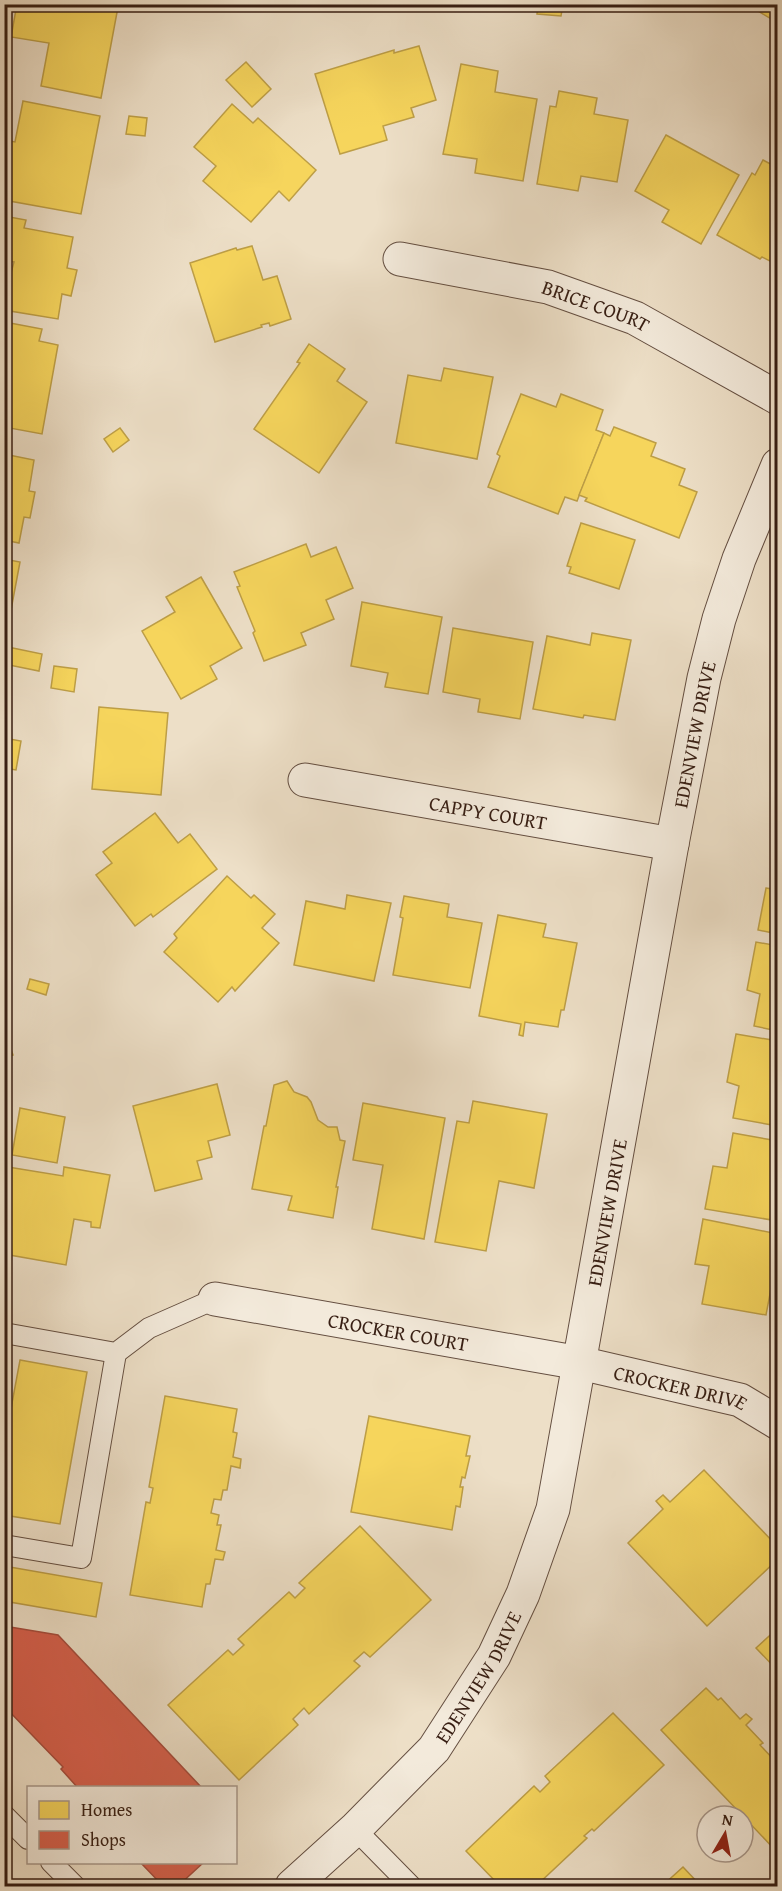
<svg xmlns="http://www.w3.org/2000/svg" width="782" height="1891" font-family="'Gentium Book Plus',serif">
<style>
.homes{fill:#f6d55c;stroke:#bd9e46;stroke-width:1.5}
.shops{fill:#d6604d;stroke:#a64c3c;stroke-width:1.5}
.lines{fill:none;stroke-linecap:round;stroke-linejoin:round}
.lane-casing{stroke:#644e40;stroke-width:22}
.street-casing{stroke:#644e40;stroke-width:35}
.lane{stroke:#f3eadb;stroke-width:20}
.street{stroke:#f3eadb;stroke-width:33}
.labels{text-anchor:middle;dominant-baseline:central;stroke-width:6;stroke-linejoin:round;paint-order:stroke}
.street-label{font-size:20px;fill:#371e13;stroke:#f3eadb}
</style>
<rect width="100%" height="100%" fill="#eddfc7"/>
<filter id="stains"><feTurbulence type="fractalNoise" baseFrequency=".00333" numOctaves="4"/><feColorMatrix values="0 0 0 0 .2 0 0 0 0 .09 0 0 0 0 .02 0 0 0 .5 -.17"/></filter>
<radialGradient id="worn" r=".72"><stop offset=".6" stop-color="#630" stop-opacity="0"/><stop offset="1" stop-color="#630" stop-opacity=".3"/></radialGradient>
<!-- homes -->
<g class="homes">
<polygon points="17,4 107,4 118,7 101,98 41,86 49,43 11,37"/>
<polygon points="538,4 563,4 561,16 537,14"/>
<polygon points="746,4 778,4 778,23"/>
<polygon points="419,46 436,100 411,108 414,117 383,126 387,140 340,154 315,74 394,50 394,53"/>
<polygon points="246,62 271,89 252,107 226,80"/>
<polygon points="461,64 498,71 495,92 537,99 523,181 475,173 477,159 443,154"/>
<polygon points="559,91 597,98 594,114 628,120 617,182 581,176 578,191 537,184 550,106 556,107"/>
<polygon points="23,101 100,116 81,214 4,200 4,140 15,142"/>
<polygon points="232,104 253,123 258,118 316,170 289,201 279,191 251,222 203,181 216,166 194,147"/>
<polygon points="129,116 147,118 145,136 126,134"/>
<polygon points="666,135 739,175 701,244 662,222 669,210 635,191"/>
<polygon points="763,160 778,168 778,265 762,257 760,259 717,235 752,173 755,175"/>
<polygon points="4,216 26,220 24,228 73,237 67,268 77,270 71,296 62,294 58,319 4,310 4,272 11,273 14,262 4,261"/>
<polygon points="252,246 263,280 277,276 291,319 270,326 269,323 261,325 262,327 215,342 190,263 236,248 237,250"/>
<polygon points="10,323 42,329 39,341 58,345 42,434 4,427 4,334 8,335"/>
<polygon points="309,344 345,369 337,381 367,402 319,473 254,429 300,363 297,362"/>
<polygon points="444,368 493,377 477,459 396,443 408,375 441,381"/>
<polygon points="521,394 556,407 561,394 603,410 596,430 604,433 577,501 565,497 558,514 488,487 500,456 497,454"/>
<polygon points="614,427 656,443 651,456 685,469 679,485 697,492 679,538 585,501 587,498 579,495 604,433 610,436"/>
<polygon points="120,428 129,440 113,452 104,439"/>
<polygon points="4,454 34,460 29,491 35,492 30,518 24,517 19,543 4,540"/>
<polygon points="581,523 635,540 619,589 569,573 571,567 567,566"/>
<polygon points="306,544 311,557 336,547 353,588 326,600 334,619 301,633 306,645 264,661 253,633 255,631 237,587 240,586 234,572"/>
<polygon points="4,559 20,562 4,647"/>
<polygon points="201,577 242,648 210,666 217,679 181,699 142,631 175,612 166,597"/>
<polygon points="362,602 442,617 428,694 385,687 388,673 351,666"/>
<polygon points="453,628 533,642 520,719 478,712 480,699 443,692"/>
<polygon points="592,633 631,640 615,720 584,715 583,718 533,709 547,636 590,645"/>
<polygon points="8,647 42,654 39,671 4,664"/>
<polygon points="54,666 77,669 74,692 51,688"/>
<polygon points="99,707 168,713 161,795 92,789"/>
<polygon points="4,738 21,741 16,770 4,768"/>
<polygon points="155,813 178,843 190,834 217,869 153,917 151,914 135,926 96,875 112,863 103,852"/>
<polygon points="227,876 251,898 254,895 275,914 262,928 279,943 235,991 232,987 218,1002 164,952 177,938 174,934"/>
<polygon points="766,888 778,890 778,934 758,930"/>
<polygon points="347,895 391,903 374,981 294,965 306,901 345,909"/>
<polygon points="404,896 449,904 447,917 482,923 470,988 393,975 403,918 400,917"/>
<polygon points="498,915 546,924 543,937 577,943 564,1010 561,1010 558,1027 525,1022 523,1036 519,1035 521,1024 479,1016"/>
<polygon points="774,941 778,941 778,1031 754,1026 760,994 747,990 756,942 773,945"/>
<polygon points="30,979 49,984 46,995 27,989"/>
<polygon points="736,1034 778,1041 778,1126 733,1118 739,1086 727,1082"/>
<polygon points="4,1038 7,1038 13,1055 4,1058"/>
<polygon points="287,1081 294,1092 307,1097 311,1102 318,1120 328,1127 337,1127 340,1140 345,1141 336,1187 338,1187 333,1218 288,1210 292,1196 252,1189 264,1126 266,1126 274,1085"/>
<polygon points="217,1084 230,1135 208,1141 212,1157 197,1161 202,1179 155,1191 133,1106"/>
<polygon points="473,1101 547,1114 534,1188 499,1181 486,1251 435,1242 457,1121 469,1123"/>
<polygon points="363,1103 445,1118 424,1239 372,1229 383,1165 353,1160"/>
<polygon points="20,1108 65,1117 57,1163 12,1155"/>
<polygon points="733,1133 778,1141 778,1221 705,1209 713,1166 727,1168"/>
<polygon points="8,1167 63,1176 64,1167 110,1175 100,1228 91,1227 91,1222 74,1219 66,1265 4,1254 4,1184"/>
<polygon points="703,1219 778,1234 778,1252 766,1315 702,1304 709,1266 695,1264"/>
<polygon points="20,1360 87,1372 60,1524 4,1515 4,1446"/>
<polygon points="165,1396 237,1409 233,1432 237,1433 233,1457 241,1459 240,1468 231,1466 227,1490 223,1490 221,1500 214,1499 211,1513 219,1515 217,1525 221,1525 216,1550 225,1552 223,1560 215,1559 210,1584 206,1584 202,1607 130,1595 146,1502 150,1503 153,1488 149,1487"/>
<polygon points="369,1416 470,1436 466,1456 470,1456 465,1478 462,1477 460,1487 463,1487 460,1507 456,1506 452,1530 351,1512"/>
<polygon points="704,1470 778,1547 778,1559 707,1626 628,1543 663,1509 656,1501 663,1495 670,1502"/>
<polygon points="360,1526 431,1600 370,1657 364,1652 354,1661 360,1666 309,1714 304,1708 293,1719 298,1725 239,1780 168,1705 228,1650 233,1655 244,1645 238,1639 289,1592 295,1598 305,1588 299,1583"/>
<polygon points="4,1566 102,1583 96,1617 4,1601"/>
<polygon points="778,1628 778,1671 756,1648"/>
<polygon points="706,1688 718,1700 721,1698 740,1719 746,1714 752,1719 746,1725 763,1743 760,1745 778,1764 778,1853 661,1730"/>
<polygon points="613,1713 664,1765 594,1831 592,1829 584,1836 587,1838 536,1886 500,1886 466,1851 534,1786 540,1792 550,1782 545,1776"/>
<polygon points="683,1867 701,1886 662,1886"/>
</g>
<!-- shops -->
<g class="shops">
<polygon points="4,1626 58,1635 202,1788 78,1788 61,1769 63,1767 4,1706"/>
<polygon points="140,1862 204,1862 178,1886 163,1886"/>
</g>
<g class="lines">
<defs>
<g id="lane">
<polyline points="4,1333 116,1353 149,1328 215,1299"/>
<polyline points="4,1545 81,1558 116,1353"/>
<polyline points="4,1815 28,1839"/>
<polyline points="355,1829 411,1886"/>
<polyline points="51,1862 75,1886"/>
</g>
<g id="street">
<path id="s1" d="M400 259 548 287 635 318 778 398"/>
<path id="s2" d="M305 780 672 844"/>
<path id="s3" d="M215 1299 580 1363 740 1400 778 1423"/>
<path id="s4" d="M292 1886 355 1829 434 1749 494 1656 523 1594 553 1509 672 844 704 678 719 619 739 559 778 465"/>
</g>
</defs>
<!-- lane casing -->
<use href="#lane" class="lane-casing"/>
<!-- street casing -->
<use href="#street" class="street-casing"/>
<!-- lane -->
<use href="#lane" class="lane"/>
<!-- street -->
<use href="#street" class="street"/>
</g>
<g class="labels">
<!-- street labels -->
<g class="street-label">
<text stroke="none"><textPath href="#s1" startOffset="202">BRICE COURT</textPath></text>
<text stroke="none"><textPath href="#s4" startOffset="1254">EDENVIEW DRIVE</textPath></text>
<text stroke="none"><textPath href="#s2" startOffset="186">CAPPY COURT</textPath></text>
<text stroke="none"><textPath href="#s4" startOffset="768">EDENVIEW DRIVE</textPath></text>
<text stroke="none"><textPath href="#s3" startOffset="186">CROCKER COURT</textPath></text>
<text stroke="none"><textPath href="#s3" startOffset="474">CROCKER DRIVE</textPath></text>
<text stroke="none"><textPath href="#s4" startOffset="282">EDENVIEW DRIVE</textPath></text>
</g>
</g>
<!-- margin -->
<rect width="782" height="1891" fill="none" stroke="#eddfc7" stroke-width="24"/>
<rect x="6" y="6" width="770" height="1879" fill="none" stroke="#371e13" stroke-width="3"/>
<rect x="12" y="12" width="758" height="1867" fill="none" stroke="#371e13" stroke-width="1.5"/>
<!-- legend -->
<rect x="27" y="1786" width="210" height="78" fill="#f3eadb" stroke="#a8988b" stroke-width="1.5"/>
<rect x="39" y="1801" width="30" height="18" fill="#f6d55c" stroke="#a8988b" stroke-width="1.5"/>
<text x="81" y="1816" font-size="18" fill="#371e13">Homes</text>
<rect x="39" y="1831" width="30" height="18" fill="#d6604d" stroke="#a8988b" stroke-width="1.5"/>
<text x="81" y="1846" font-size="18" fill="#371e13">Shops</text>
<!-- north arrow -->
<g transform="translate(725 1834) rotate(10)"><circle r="28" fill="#f3eadb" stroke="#a8988b" stroke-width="1.5"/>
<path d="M0-4.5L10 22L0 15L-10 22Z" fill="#8f2418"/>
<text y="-9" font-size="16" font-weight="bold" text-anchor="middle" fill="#371e13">N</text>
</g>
<rect width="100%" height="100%" filter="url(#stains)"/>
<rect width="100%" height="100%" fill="url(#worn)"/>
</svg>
